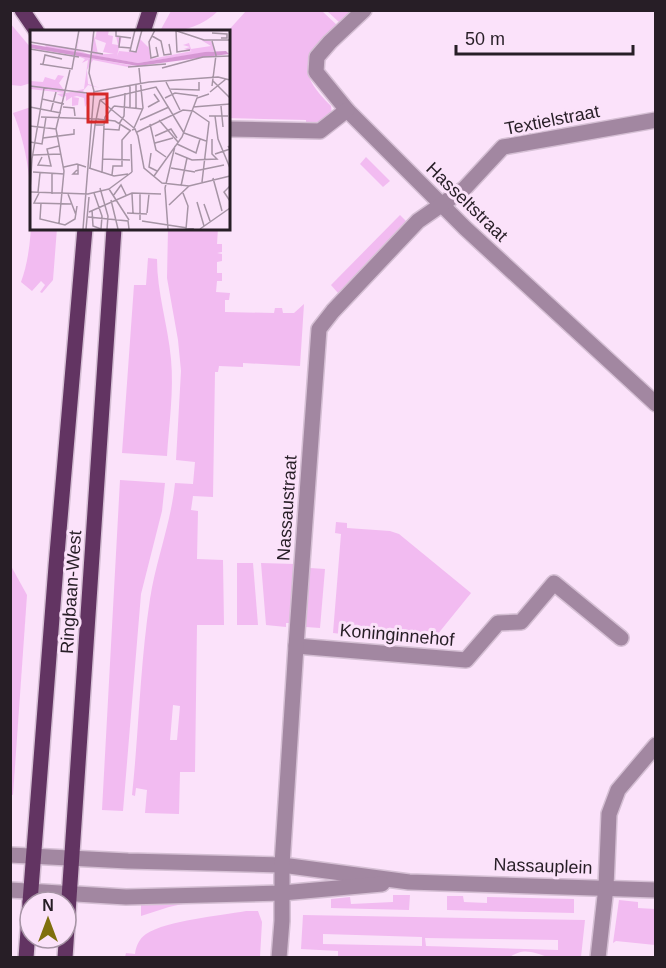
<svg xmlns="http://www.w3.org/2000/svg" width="666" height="968" font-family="Helvetica,sans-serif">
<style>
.green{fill:#f2bbf1;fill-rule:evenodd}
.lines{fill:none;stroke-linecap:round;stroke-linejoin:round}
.minor-casing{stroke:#d5bfd4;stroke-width:18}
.major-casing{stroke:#d5bfd4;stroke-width:18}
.minor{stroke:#a287a1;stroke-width:15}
.major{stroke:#623462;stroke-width:15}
.labels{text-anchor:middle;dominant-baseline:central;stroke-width:6;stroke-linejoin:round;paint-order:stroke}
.street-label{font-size:18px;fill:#271e26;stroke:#fbe2fa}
.inset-road{fill:none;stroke:#a694a5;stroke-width:1.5}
.view{fill:#d62828;fill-opacity:0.15;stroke:#d62828;stroke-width:3}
.inset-edge{fill:none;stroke:#271e26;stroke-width:3}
</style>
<rect width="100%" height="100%" fill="#fbe2fa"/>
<!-- green -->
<g class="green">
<path d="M171 11V10L218 11C202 27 182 32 160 31Z"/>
<path d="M246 11H322L338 26C307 60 293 69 331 106L332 114 316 125H306V120L228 118 227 32Z"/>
<polygon points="327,11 353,11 340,23"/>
<polygon points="10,23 31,48 31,83 21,86 11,85"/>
<path d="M31 107 32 228H57L53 280 42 293 40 292 45 285 41 281 32 291 21 282C38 236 33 158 13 113Z"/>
<polygon points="366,157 390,181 383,187 360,164"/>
<polygon points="400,215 406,221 338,293 331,285"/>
<path d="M168 228H218L217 244H222V252L217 253 222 254V261L217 262V273H222V281H217L216 292 230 293 229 300H225V312L274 313 275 308H282L283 313H294L304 304 300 366 243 363V367L219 366 218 372H215L213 497 193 496 191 510 198 511 197 559 223 560 224 625H197L195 772H180L179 814 145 813 147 790 136 788 135 796 132 795C139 730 140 664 150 599 156 560 171 523 175 483L193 484 195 462 176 460 181 371 178 340 167 278ZM173 705 180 706 177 740H170Z"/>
<path d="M148 258 157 259C157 293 168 325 171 359 174 391 169 424 167 456L122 453 134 285H146Z"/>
<polygon points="120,480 165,483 162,511 141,594 123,811 102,810"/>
<polygon points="336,522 347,523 347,528 390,531 399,534 471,593 437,635 342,628 341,634 333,633 341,534 335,533"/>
<polygon points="237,563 253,563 258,625 237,625"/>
<polygon points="261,563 296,564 292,623 286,623 286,627 266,625"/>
<polygon points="11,566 27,595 13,795 10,794"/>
<polygon points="310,568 325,569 320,628 306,627"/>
<polygon points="393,895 410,895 409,910 331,908 331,899 350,897 351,904 393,902"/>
<polygon points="447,896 463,896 464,902 487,903 487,897 574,899 574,913 447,910"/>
<polygon points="141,900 196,901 169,907 141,916"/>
<polygon points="619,900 638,902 638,908 655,909 655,945 616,941 613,943"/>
<path d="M246 911H258L262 922 260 957H125L126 953 135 954C136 946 139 939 146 934 168 920 219 916 246 911Z"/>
<path d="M303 915 585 920 581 957C572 958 557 960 548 957 532 952 524 947 508 958H338V951L301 949ZM323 934 422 937V946L323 944ZM425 938 558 940V950L426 946Z"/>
</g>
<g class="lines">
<defs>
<g id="minor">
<polyline points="364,10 330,42 317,57 316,72 347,110 465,228 656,404"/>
<polyline points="228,129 320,131 347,110"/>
<polyline points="296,646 466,660 498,623 521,622 554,583 621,638"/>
<polyline points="10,855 128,861 282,865 409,882 656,890"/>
<polyline points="10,890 126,897 282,893 382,884"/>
<polyline points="279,958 282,921 282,865 296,646 319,329 333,311 418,221 464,189 503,147 656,120"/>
<polyline points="598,958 606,887 609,814 618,790 656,745"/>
</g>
<g id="major">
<polyline points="22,10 37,32"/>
<polyline points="143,32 150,10"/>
<polyline points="30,902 56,566 85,228"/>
<polyline points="26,958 30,903"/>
<polyline points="65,958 114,228"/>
</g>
</defs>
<!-- minor casing -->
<use href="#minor" class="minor-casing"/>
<!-- major casing -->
<use href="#major" class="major-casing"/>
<!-- minor -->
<use href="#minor" class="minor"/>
<!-- major -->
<use href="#major" class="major"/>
</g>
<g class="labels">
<!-- street labels -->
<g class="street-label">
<text transform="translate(552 120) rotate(-11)">Textielstraat</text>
<text transform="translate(467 202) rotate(44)">Hasseltstraat</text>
<text transform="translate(287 508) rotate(-86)">Nassaustraat</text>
<text transform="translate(71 592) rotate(-86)">Ringbaan-West</text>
<text transform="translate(397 635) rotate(5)">Koninginnehof</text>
<text transform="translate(543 866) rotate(2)">Nassauplein</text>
</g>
</g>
<!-- overview -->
<g transform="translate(30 30)">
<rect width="200" height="200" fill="#fbe2fa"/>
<path d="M63 0 68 24H84L73 22 76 13 65 9 67 0H79L78 5 83 6 82 14 88 15 86 6H92L87 26 89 21 99 22 98 18 100 22H107L110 5 112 0 110 9 118 17V13L121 29 162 21 154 19 160 17 153 15 159 13 161 19 181 16 171 10 181 11 185 21 108 33 17 18 14 14 45 19 46 22 50 4 47 20 61 25ZM45 25 105 36 158 30 98 37 63 30 57 40 58 54 70 58 58 55 53 61 60 69 55 77 54 68 47 66 43 67 49 68 48 75 42 76V67L36 71V66L32 67 27 64 35 63 0 59V51L13 52 15 47 25 50 28 45 34 46 29 53 36 63 54 59 58 30 52 33 55 29Z" fill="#f2bbf1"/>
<path d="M0 14 108 33 175 22 196 21 199 24 108 36 0 18Z" fill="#d697d4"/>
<path class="inset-road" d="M86 0V6L101 8M105 0 100 21 106 22 112 0M125 0 119 12 121 28 128 26 126 17M144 0 174 10H199M146 1 147 22 160 20M182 3 197 4V8H191M122 6 131 11 134 25 141 24 139 14M90 7 89 17 101 18M182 11 186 25 182 56M0 12 73 24M0 19 49 27M10 34 42 39 49 0M13 34 15 25 32 29M98 37 136 34M132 38 173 27 200 26M183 51 200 68M136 52 150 80M106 55V78M0 56 57 63M100 56V78M139 59 169 60V52M63 62 119 52 188 47 200 50M180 62 196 49M135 68 145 63 168 66M12 69 34 74M70 70 126 57 154 103M70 70 65 95H74L75 87 84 76M70 70 104 98M84 76 112 79M191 76 193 97M0 77 31 83M33 77 44 78 45 86M118 77 129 71 124 64M163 77 200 74M21 81 26 62M179 86H198M185 86 188 109 200 138M11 87 69 89M67 89 85 91 101 101M110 90 139 77M129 90 148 112M89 94 94 86 95 63M120 94 126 120 136 127M0 96 26 99M104 98 113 78 109 38M74 99 89 100 90 94M102 100 105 99 108 106 114 138 132 153 159 156 200 146M107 102 153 80 163 81 179 92 172 152M154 103 176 111M125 106 141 99 147 108M13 108 44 104V99M0 112 12 114 16 87M125 113 143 108M101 114 102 142M147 114 166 123 170 109M121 123 119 137 127 141M145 123 162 130 187 129 182 124V109M185 124 200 119 198 116M2 125 31 124M12 127 8 135 21 136 17 119 29 116M73 129 100 130M34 137 47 134 56 137M59 138 84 146 98 144M60 138 65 95M141 138 165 142M47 140 43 144H48V134M165 141 194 135M3 142 34 144M72 143 74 96M82 145 83 136H92V110L100 101M124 146 152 107 167 68 179 64M183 148 192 181M151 156 157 128M200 156 194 162 200 171M70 158 78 186 77 199M79 159 99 190M79 159 102 142M0 160 2 129 14 58M1 162 58 164 79 159M8 162 10 143M9 163 4 173 41 174M64 163 72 186 71 199M153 163 158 176 156 199M22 164V144M38 164 46 185M102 164 103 183M110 164V190M83 166 91 155 96 165M81 170 88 199M167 172 174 196M11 173 10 189 35 195 45 189 47 176M174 174 180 191M139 175 159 156M62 180 63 196 71 199M59 182 102 163 131 164M97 183 117 184M117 183 119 164M58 187 98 191 99 199M112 191 164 199M29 193 34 141 26 99 40 40M53 199 64 61 59 43 64 0M56 199 59 167M138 199 135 158 145 116M170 199 200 178"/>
<path class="view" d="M58 64H77V92H58Z"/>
<rect width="200" height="200" class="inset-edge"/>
</g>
<!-- border -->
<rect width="666" height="968" fill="none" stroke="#271e26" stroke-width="24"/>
<!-- north arrow -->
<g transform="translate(48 920)"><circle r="28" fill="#fbe2fa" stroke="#a694a5" stroke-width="1.5"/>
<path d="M0-4.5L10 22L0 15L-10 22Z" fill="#7f6f0e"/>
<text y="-9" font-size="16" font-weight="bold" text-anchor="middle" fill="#271e26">N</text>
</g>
<!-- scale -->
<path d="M456 45v9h177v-9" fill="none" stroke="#271e26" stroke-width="3"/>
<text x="465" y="45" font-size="18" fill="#271e26" stroke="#fbe2fa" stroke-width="4.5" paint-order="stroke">50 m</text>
</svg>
